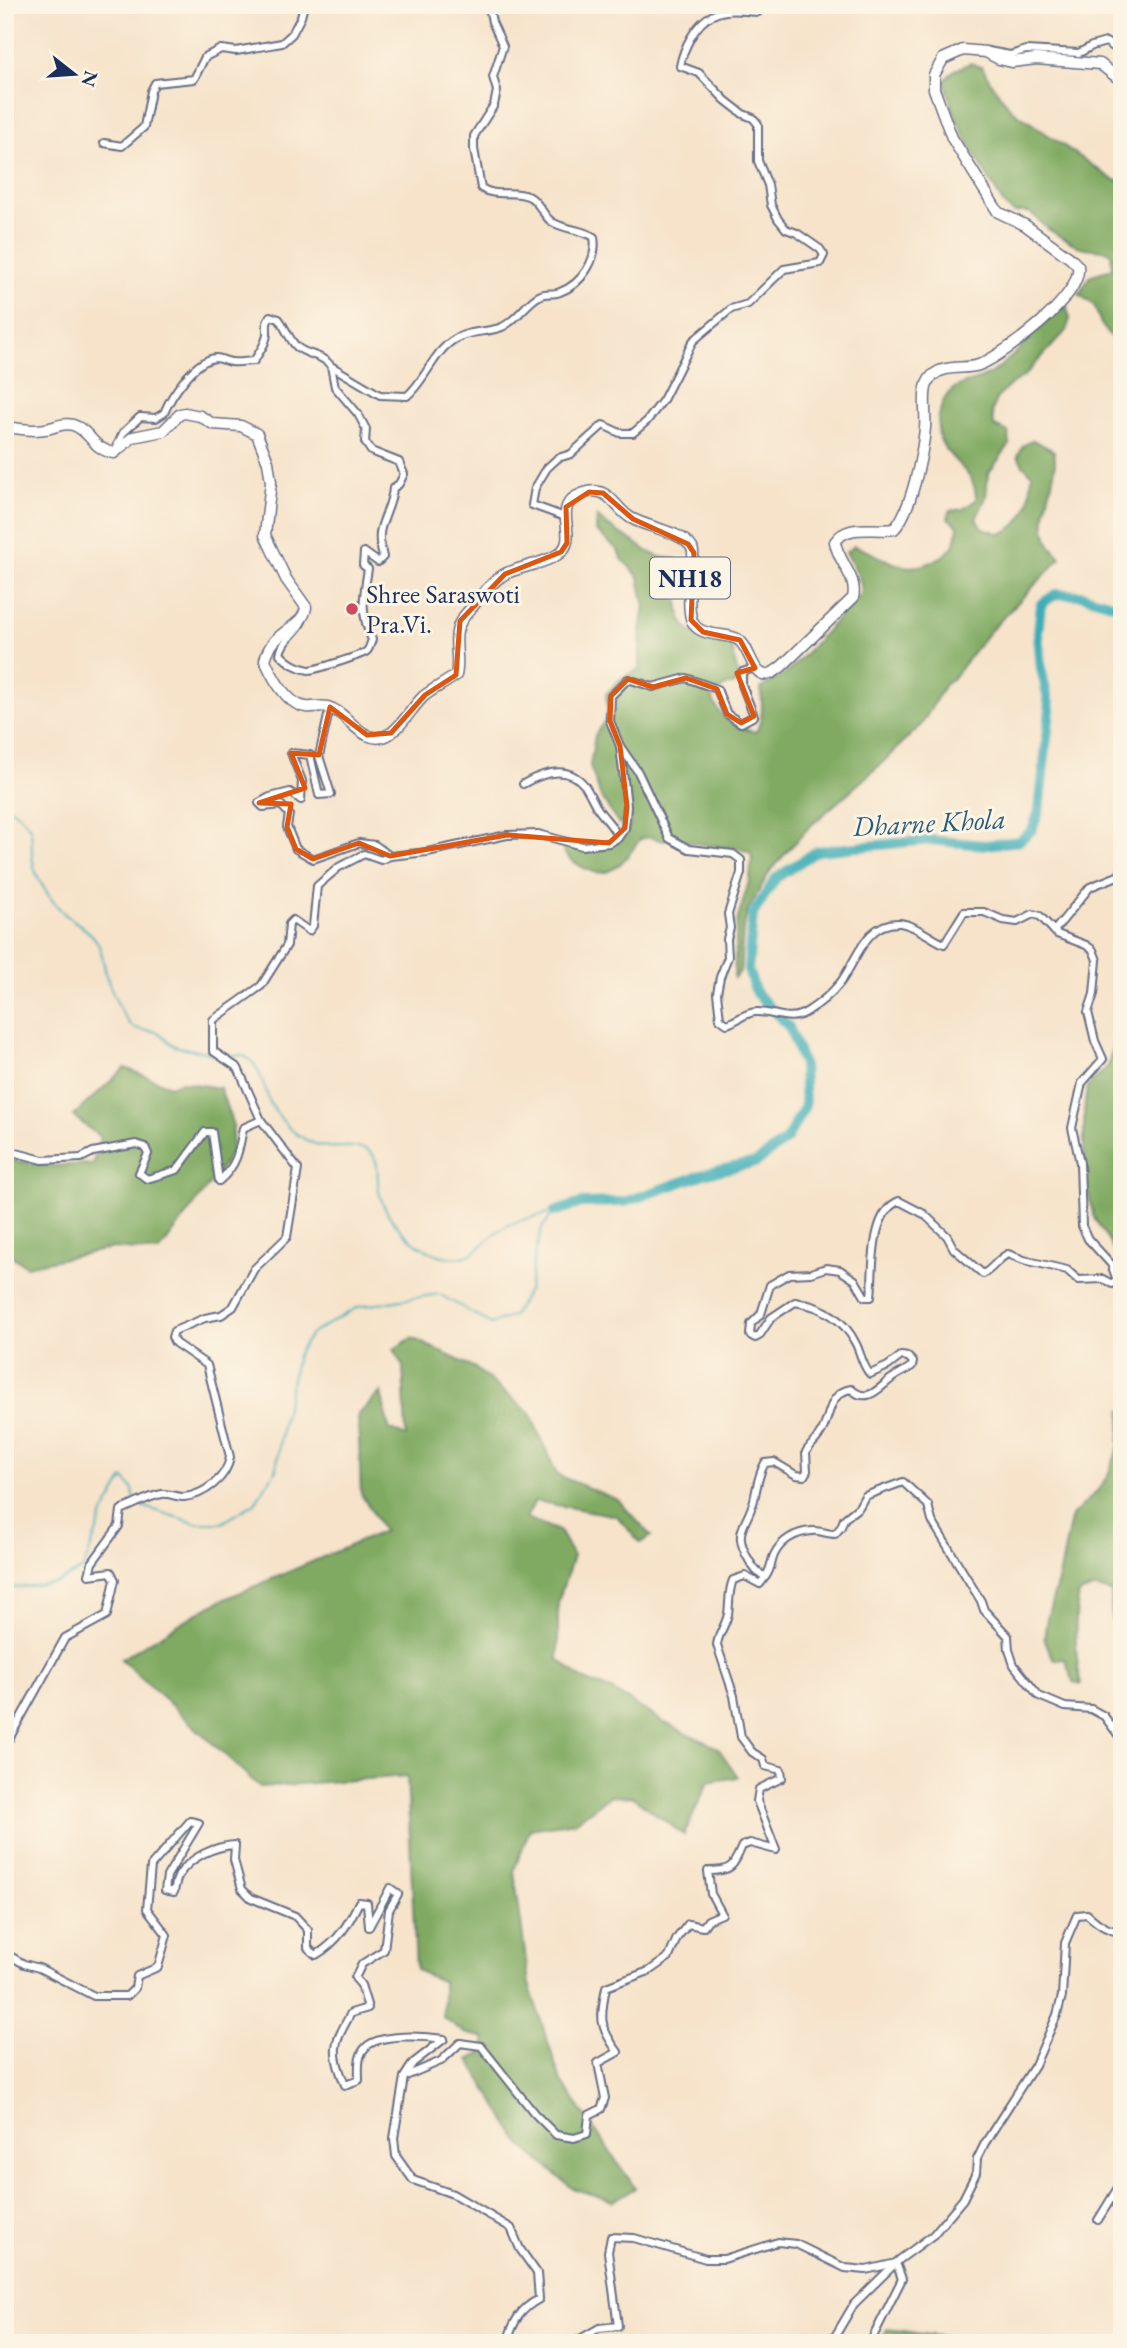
<svg xmlns="http://www.w3.org/2000/svg" width="1127" height="2348" font-family="'EB Garamond',serif">
<style>
.forest{fill:#80aa62;stroke:#4e6c60;stroke-width:2}
.lines{fill:none;stroke-linecap:round;stroke-linejoin:round}
.stream{stroke:#3cadb7;stroke-width:2}
.river{stroke:#3cadb7;stroke-width:10}
.minor-casing{stroke:#686e84;stroke-width:10}
.primary-casing{stroke:#686e84;stroke-width:13}
.minor{stroke:#fff;stroke-width:6}
.primary{stroke:#fff;stroke-width:10}
.marked{fill:none;stroke:#de5710;stroke-width:5;stroke-linejoin:round}
.poi-dot{fill:#d1495b;stroke:#fcf5e5;stroke-width:2.5}
.labels{text-anchor:middle;dominant-baseline:central;stroke-width:6;stroke-linejoin:round;paint-order:stroke}
.shield{fill:#fcf5e5;stroke:#5e6a86;stroke-width:2}
.shield-label{font-size:24px;font-weight:bold;fill:#1b2f5e}
.poi-label{font-size:26px;fill:#1b2f5e;stroke:#fcf5e5;text-anchor:start}
.water-label{font-size:28px;font-style:italic;fill:#275b7d;stroke:#fcf5e5}
</style>
<rect width="100%" height="100%" fill="#fcf5e5"/>
<filter id="ink" filterUnits="userSpaceOnUse"><feTurbulence type="fractalNoise" baseFrequency=".0143" numOctaves="2"/><feDisplacementMap in="SourceGraphic" scale="14" xChannelSelector="R" yChannelSelector="G"/><feConvolveMatrix kernelMatrix="1 2 1 2 8 2 1 2 1" color-interpolation-filters="sRGB"/></filter>
<filter id="wash" filterUnits="userSpaceOnUse"><feTurbulence type="fractalNoise" baseFrequency=".00686" numOctaves="4" result="noise"/><feDisplacementMap in="SourceGraphic" scale="28" xChannelSelector="R" yChannelSelector="G"/><feGaussianBlur stdDeviation="1.57" result="paint"/><feColorMatrix in="noise" values="0 0 0 0 0 0 0 0 0 0 0 0 0 0 0 0 0 1.4 0 .05"/><feComposite in="paint" operator="in"/></filter>
<g filter="url(#wash)">
<rect width="100%" height="100%" fill="#f6e3ca"/>
<!-- forest -->
<g class="forest">
<path d="M970 63 982 67 993 86 1012 110 1112 179 1122 182V354L1118 351 1114 341 1101 324 1094 305 1079 294 1091 275 1112 269 1111 253C1101 246 1086 252 1074 244 1067 240 1052 233 1046 227 1032 216 1035 209 1014 213L1004 205C982 165 953 126 945 80L953 71Z"/>
<path d="M1065 301 1070 319 1066 331 1024 376 1010 385 996 399 992 411 994 426 1008 432 1010 444 988 474 986 497 976 519 983 528 1001 534C1029 522 1030 501 1032 474L1023 465 1018 456 1023 446 1033 440 1054 451C1060 483 1034 511 1050 545 1053 549 1058 554 1061 558L989 632 952 679 945 684 922 724 881 764 808 828 770 871 747 912 743 930 740 972 734 978 737 922 750 878 752 857 750 852C728 843 687 849 672 833L663 841 649 837 640 839C627 859 609 884 582 867 574 862 566 858 562 848L565 846C594 852 615 855 630 825L629 820 619 824 601 797 590 766 595 735 605 720 608 710 606 694 621 678 640 669V636L645 607 639 577 622 559 618 550 596 531 597 516C605 525 615 530 625 536 645 548 650 558 676 559L682 567C678 595 670 632 709 639 717 641 723 640 730 643L732 647 738 677 734 685H728L711 695C720 720 731 726 756 732 764 717 762 704 761 688L789 671 862 593 860 579 846 552 854 546C889 557 904 580 941 557 954 549 957 541 958 526L948 518 949 511 963 509 976 500C977 471 951 464 941 441 935 429 939 405 948 394 958 382 973 383 986 376 992 373 999 368 1004 363 1027 345 1044 322 1065 301Z"/>
<polygon points="1122,1014 1122,1263 1094,1217 1085,1179 1084,1148 1084,1112 1087,1087 1108,1066"/>
<polygon points="125,1068 170,1086 180,1082 220,1088 233,1126 231,1152 220,1170 159,1252 114,1248 26,1266 5,1251 5,1159 49,1166 93,1164 100,1137 73,1116"/>
<polygon points="412,1338 475,1368 530,1413 557,1475 618,1500 651,1536 640,1543 617,1516 535,1501 526,1518 559,1531 573,1556 558,1602 558,1659 582,1679 613,1691 665,1723 718,1748 738,1777 708,1782 684,1835 633,1797 610,1796 575,1822 530,1829 514,1870 529,1984 560,2079 635,2188 613,2201 572,2188 520,2144 469,2060 482,2053 485,2038 465,2033 443,2017 443,1982 416,1970 407,1776 260,1787 121,1659 211,1605 384,1531 361,1494 358,1415 381,1392 389,1429 406,1436 403,1366 394,1349"/>
<path d="M1122 1408V1635L1112 1622 1111 1592C1100 1588 1089 1587 1079 1594 1073 1625 1075 1653 1081 1684L1073 1682 1065 1659 1054 1660 1044 1639 1047 1618 1060 1574 1067 1537 1072 1516 1099 1489 1108 1475 1119 1446Z"/>
<polygon points="887,2329 990,2343 880,2343"/>
</g>
<g class="lines">
<!-- stream -->
<g class="stream">
<path d="M5 805C48 831 23 839 36 873 42 887 55 906 67 916 77 923 89 930 96 940 104 952 103 967 108 981 112 991 125 1022 133 1027 141 1032 153 1029 159 1033 165 1036 168 1043 175 1046 187 1050 200 1050 212 1054"/>
<path d="M224 1056C229 1056 235 1055 240 1055 259 1058 264 1088 270 1103 274 1111 283 1121 289 1128 299 1137 313 1145 327 1147 340 1148 357 1144 369 1151 381 1160 376 1178 379 1191 385 1221 418 1253 449 1257 479 1260 481 1241 503 1228 518 1220 536 1216 553 1212"/>
<polyline points="138,1505 195,1523 222,1523 255,1503 276,1470 282,1426 297,1355 311,1334 358,1307 439,1294 491,1324 513,1316 529,1289 535,1254 542,1228 554,1212"/>
<polyline points="5,1589 56,1583 83,1569 104,1512 124,1478 133,1490 135,1501"/>
</g>
<!-- river -->
<polyline class="river" points="554,1212 581,1203 625,1202 707,1173 757,1162 786,1140 805,1106 803,1064 789,1027 756,993 748,970 753,914 776,878 817,851 929,840 985,845 1019,841 1032,830 1039,811 1050,709 1041,668 1038,633 1041,604 1056,594 1081,595 1122,607"/>
</g>
</g>
<g filter="url(#ink)">
<g class="lines">
<defs>
<g id="minor">
<polyline points="988,51 1010,55 1026,50 1079,53 1092,46 1106,42 1122,53"/>
<polyline points="104,143 122,146 144,127 151,91 155,83 194,79 205,57 221,49 236,51 282,43 292,34 301,17 304,5"/>
<path d="M116 448 123 433 140 417 156 418 164 413C171 396 195 359 216 358 221 358 227 362 232 362 239 363 247 361 254 361 259 352 267 343 267 333 267 325 266 323 270 316L279 319C285 327 290 341 297 347 308 356 322 354 331 366"/>
<path d="M565 517 532 505 535 488 547 468 558 458 571 454 603 425 620 433H633L647 421 663 400 693 341 731 309 748 304 784 269 820 263 824 255 820 249 797 233 786 229 778 219 771 205 768 185 758 161V124L753 118 743 114 725 100 699 73 680 66C683 49 696 22 713 15 726 8 743 11 758 12L763 5"/>
<path d="M303 619C298 633 283 638 280 654 287 662 297 668 309 670 315 670 363 655 367 651 370 648 370 644 372 640 360 613 363 598 368 569L363 565 364 552 378 562 383 557C381 548 378 538 381 528 385 514 392 503 393 488L399 484 404 474 399 462 371 451 365 442 366 429 358 414 335 387 331 366 380 395 407 396C426 380 433 352 455 339 469 330 487 333 502 327 516 321 527 302 539 296 545 292 554 295 560 292 582 284 598 259 594 237 581 229 566 230 552 222 543 216 540 203 530 197 514 189 496 198 481 188L474 149V136L494 105 497 91 493 77 503 46 492 22 490 12 496 5"/>
<polyline points="330,707 319,756 331,794 319,795 310,755 291,753 302,781 301,800 290,792 270,797 259,803 263,807 281,805 289,814 287,827 296,849 313,859 359,843 375,845 390,856"/>
<path d="M620 746 638 772 669 838 689 849 733 854 741 860V873L728 914 730 928 727 939 728 957 720 977 717 993 720 1019 727 1024C737 1021 746 1012 756 1012 774 1011 789 1024 808 1011 819 1004 831 994 840 983 857 961 865 921 900 923 916 925 930 938 944 944L964 912H984L1003 920 1017 922 1033 914 1040 916 1057 934 1086 945 1093 950 1097 960 1094 994 1088 1012 1095 1041 1103 1059 1082 1083 1072 1128 1080 1163 1082 1226 1088 1239 1111 1264 1117 1280 1112 1284 1103 1279 1078 1280 1067 1270 1024 1260 1008 1254C998 1258 993 1269 983 1274L954 1249 947 1236 924 1214 899 1201C869 1213 874 1271 871 1297H865L855 1280 840 1270 826 1268 811 1273 789 1274 770 1285 761 1314 751 1324 750 1335 755 1338 759 1336 771 1318 795 1302C822 1306 844 1319 856 1344 861 1354 862 1365 870 1374L888 1366 901 1356 908 1357 913 1362 912 1366C905 1371 898 1374 891 1379 878 1389 867 1404 851 1389 827 1393 831 1419 820 1434 816 1441 810 1445 806 1452L807 1471 804 1476 796 1475 774 1462 765 1463C758 1475 757 1487 754 1500 746 1529 731 1530 750 1562 755 1569 757 1574 766 1576 771 1569 771 1562 774 1555 781 1540 796 1532 812 1531 819 1530 827 1534 835 1534L841 1527 844 1519 859 1507 865 1496 903 1482 928 1505 932 1521 981 1601 984 1610 1008 1636 1009 1650 1014 1665 1039 1696 1065 1707 1091 1709 1104 1716 1122 1740"/>
<path d="M523 784C542 773 568 764 585 786 589 792 592 799 596 806 603 818 613 824 618 838"/>
<polyline points="1054,931 1090,887 1120,875 1122,868"/>
<path d="M5 1150 43 1160 81 1158 93 1152 136 1144 145 1147 148 1154 139 1173 147 1179 177 1170 205 1132H212L219 1181C237 1166 239 1151 243 1128L261 1120"/>
<path d="M5 1746 65 1638 107 1615 115 1580 111 1572 89 1575 92 1563 119 1526 121 1510C134 1505 149 1496 162 1494 169 1493 176 1497 184 1497 204 1495 227 1478 230 1457L207 1365 175 1343 172 1337 174 1331 205 1318 221 1315 233 1307 254 1269 287 1237 298 1169 261 1120 238 1068 213 1051V1020L261 986 287 945 289 924 293 920 309 931 313 926 317 886 339 867 364 854 381 860 390 856 427 852 507 835 538 834 582 846 609 843 618 838 625 828 627 806 620 746 610 721 611 696 628 679 653 687 686 678 717 689 727 714 741 723 754 716 742 685V672L755 668"/>
<path d="M5 1957H12L24 1964 39 1968 94 1996H127L135 1988 137 1976 158 1967 167 1935 147 1909 151 1866 190 1821 199 1823 167 1876 165 1890 174 1892C175 1887 176 1880 179 1875 190 1857 215 1846 235 1845L234 1860 242 1889 251 1898 295 1916 308 1930V1948L316 1955C338 1942 349 1923 359 1902L367 1903 369 1927 390 1888 398 1894 389 1910 384 1950 362 1964 355 1978 361 1985 368 2008 351 2013C333 2046 331 2049 345 2085L359 2080C359 2068 357 2056 366 2047 380 2033 425 2036 444 2039L413 2063 404 2077 394 2138 396 2156 413 2180 453 2194 511 2228 520 2249 537 2273 539 2299C520 2309 513 2322 507 2343"/>
<path d="M406 2076 441 2061 460 2043 481 2046 534 2113 556 2135 574 2138 587 2134 589 2115 601 2109 605 2098 598 2063 618 2052C599 2027 600 2018 606 1987L649 1971 669 1957 677 1938 688 1924 703 1927 708 1920 722 1914 711 1894 708 1871C732 1871 733 1867 742 1846L750 1843 776 1850 757 1801 759 1789 782 1778 781 1770 765 1766 763 1759 752 1752 741 1737 734 1696 717 1645C718 1634 726 1625 728 1614 730 1601 728 1592 733 1580L745 1576 760 1584 766 1576"/>
<polyline points="1098,2220 1122,2181"/>
<polyline points="573,2343 599,2328 618,2326 608,2252 611,2237 634,2238 706,2259 724,2259 778,2242 796,2244 845,2268 866,2270 896,2263 902,2279 870,2343"/>
<path d="M831 2343 854 2304 899 2260 933 2235 963 2199 976 2173 977 2159 985 2143 1035 2065 1057 2015 1062 1996 1065 1943 1077 1915 1087 1914C1098 1924 1107 1931 1122 1932"/>
</g>
<path id="primary" d="M5 427C18 428 32 432 45 429 54 428 63 422 73 425 90 430 93 450 114 453L133 437 163 431 180 414 185 413 200 416 213 424 241 426 257 434 268 462 271 482 265 535 286 579 306 607C304 629 272 629 265 660 272 676 287 705 306 707 314 708 320 705 328 707 343 711 353 729 367 735 393 748 408 710 424 696 434 688 446 683 456 675 460 659 453 641 458 628 460 619 467 613 473 606 482 594 494 579 507 573 523 566 543 564 557 555 585 538 543 503 588 492 610 487 615 509 631 518 648 528 682 531 692 548 697 558 684 600 692 621 699 637 722 633 735 638 754 644 750 694 782 666L853 598C858 577 838 562 835 542 847 523 873 532 894 529 911 513 923 452 925 428 927 413 920 388 932 376 945 364 964 370 979 365 1005 354 1083 297 1078 266L1070 258 1025 225 998 212 952 138 934 89V75L943 59 963 50 986 52 999 59 1012 62 1036 59 1100 64 1122 81"/>
</defs>
<!-- minor casing -->
<use href="#minor" class="minor-casing"/>
<!-- primary casing -->
<use href="#primary" class="primary-casing"/>
<!-- minor -->
<use href="#minor" class="minor"/>
<!-- primary -->
<use href="#primary" class="primary"/>
</g>
</g>
<!-- marked area -->
<path class="marked" d="M589 492 603 493 633 519 688 544 694 553 691 620 703 632 740 640 755 668 737 673 754 716 741 723 727 714 717 689 686 678 653 687 628 679 611 696 610 721 620 746 627 806 625 828 609 843 507 835 390 856 359 843 313 859 296 849 287 827 291 804 259 803 305 788 291 753 319 755 330 707 367 735 391 733 425 695 456 675 460 621 505 574 561 552 567 543 566 507Z"/>
<!-- markers -->
<circle class="poi-dot" cx="352" cy="609" r="7"/>
<g class="labels">
<!-- shield labels -->
<rect class="shield" x="650" y="557.5" width="80" height="41" rx="5"/>
<g class="shield-label">
<text x="690" y="578">NH18</text>
</g>
<!-- poi labels -->
<g class="poi-label">
<text x="366" y="594">Shree Saraswoti<tspan x="366" dy="30">Pra.Vi.</tspan></text>
</g>
<!-- water labels -->
<g class="water-label">
<text transform="translate(929 822) rotate(-3)">Dharne Khola</text>
</g>
</g>
<!-- margin -->
<rect width="1127" height="2348" fill="none" stroke="#fcf5e5" stroke-width="28"/>
<!-- north arrow -->
<g transform="translate(74 74) rotate(107)" stroke="#fcf5e5" stroke-width="5" paint-order="stroke">
<path d="M0-5L12 26L0 18L-12 26Z" fill="#1b2f5e"/>
<text y="-10" font-size="19" font-weight="bold" text-anchor="middle" fill="#1b2f5e">N</text>
</g>
</svg>
